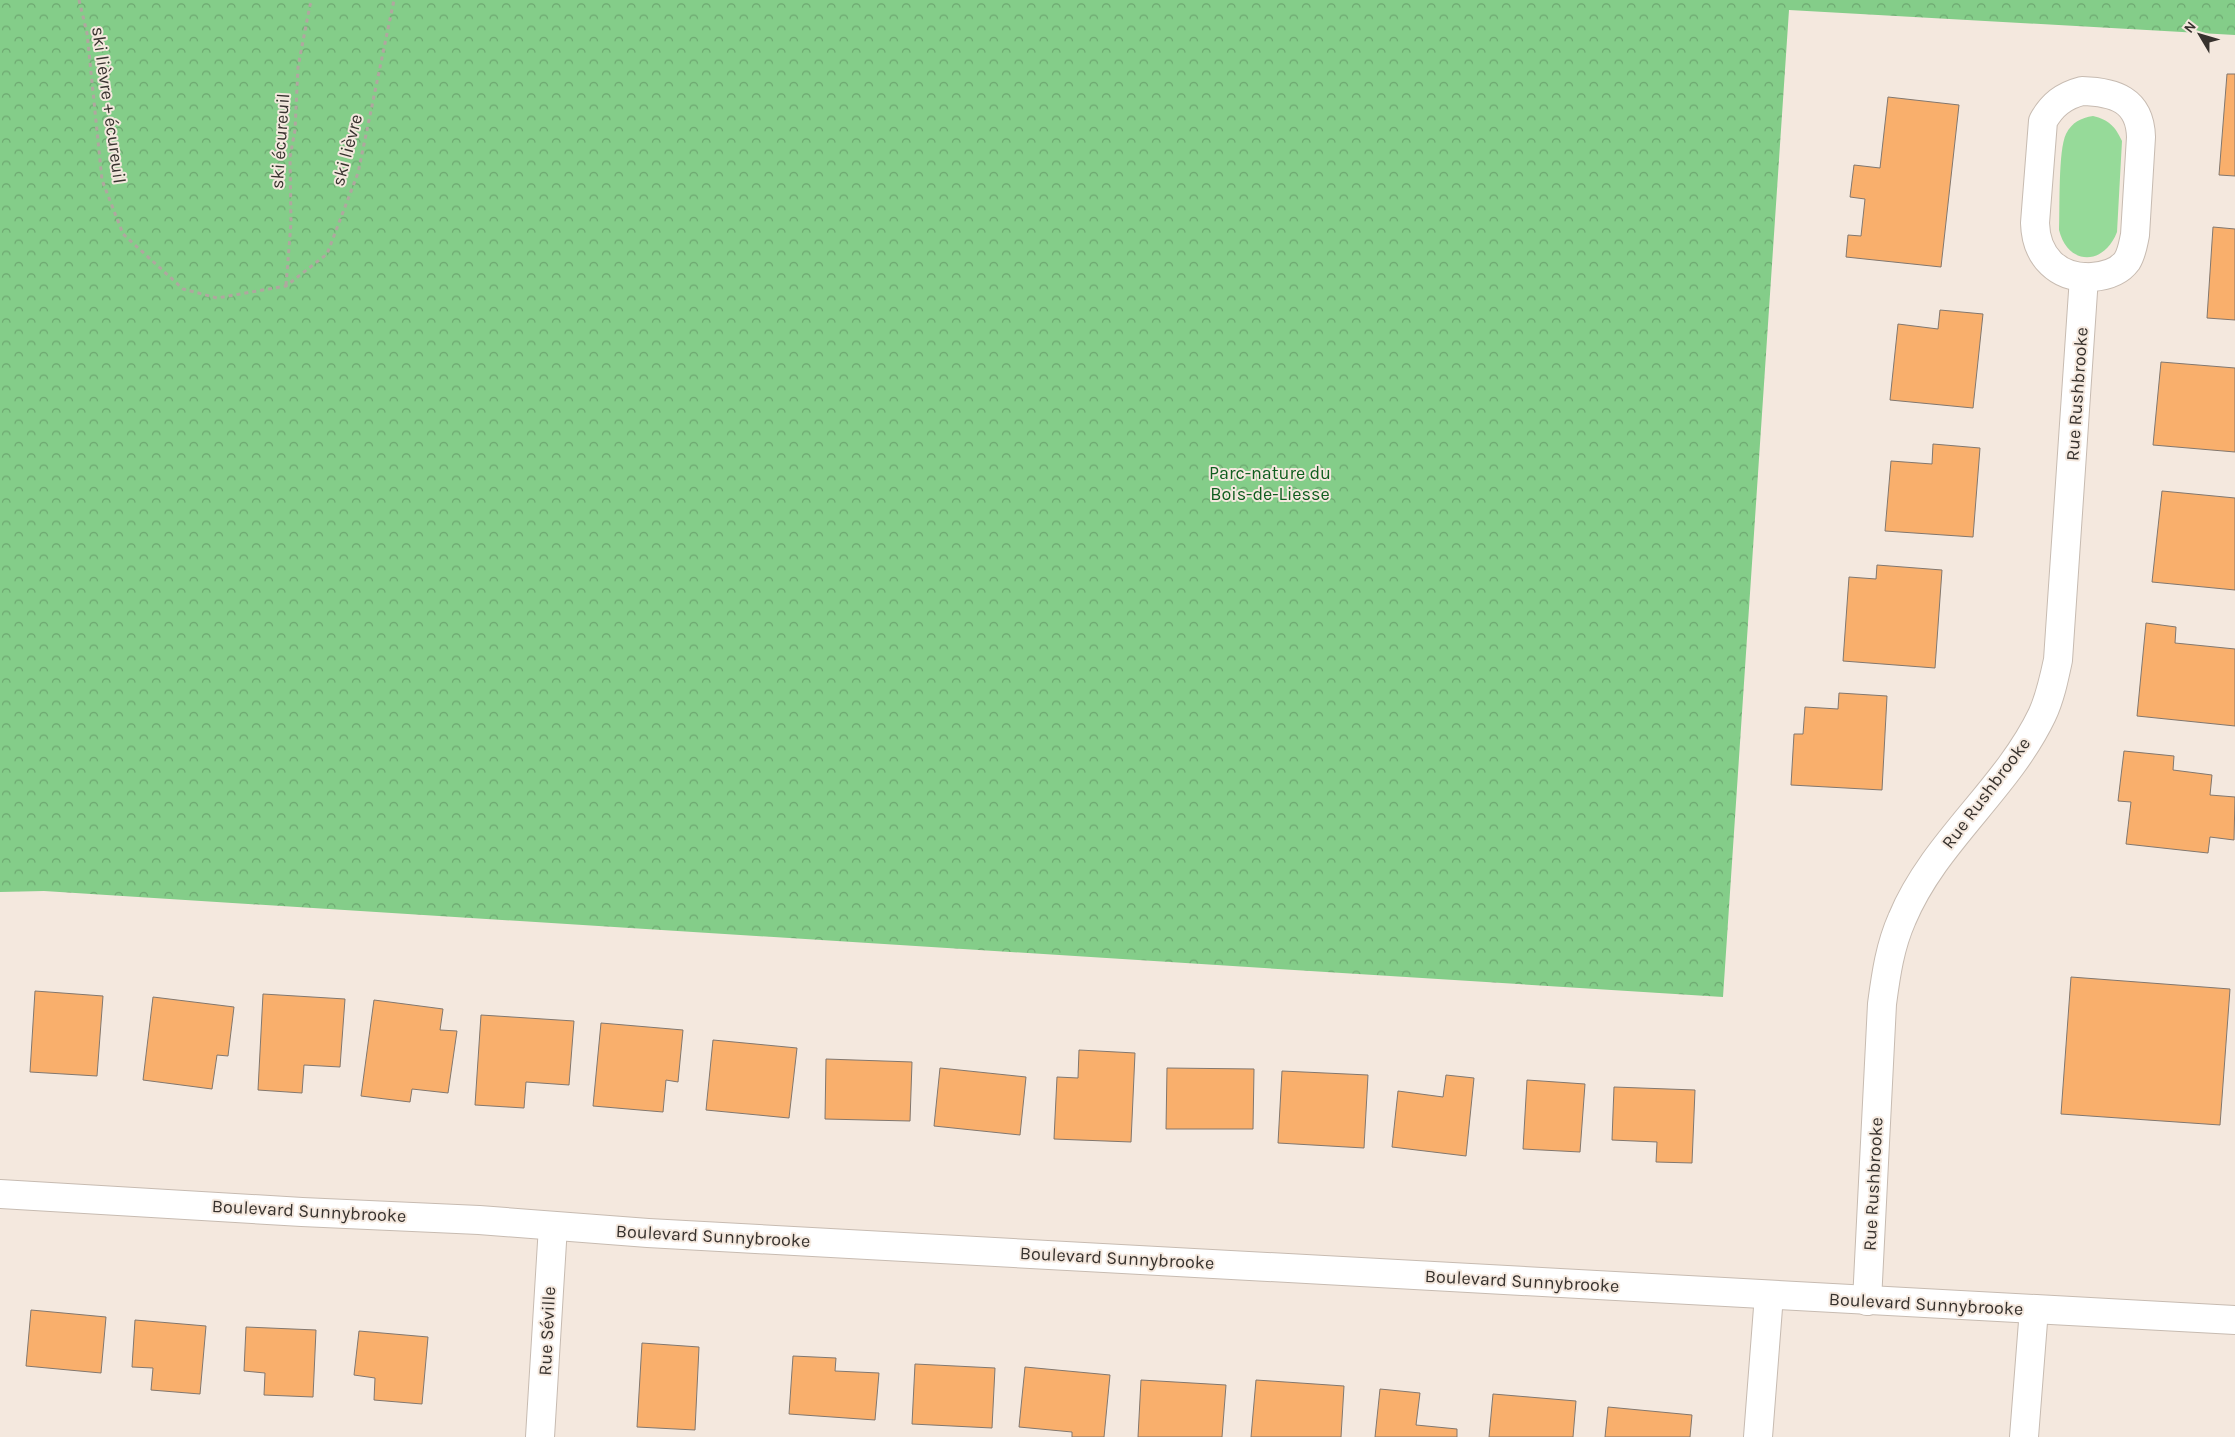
<svg xmlns="http://www.w3.org/2000/svg" width="2235" height="1437" font-family="Karla,sans-serif">
<style>
.green{fill:#96da99}
.forest{fill:url(#forest-crowns)}
.building{fill:#f9af6c;stroke:#82776e}
.lines{fill:none;stroke-linecap:round;stroke-linejoin:round}
.minor-casing{stroke:#c7bbb1;stroke-width:30}
.path{stroke:#b0a79f;stroke-width:3;stroke-dasharray:4 4;stroke-linecap:butt}
.minor{stroke:#fff;stroke-width:28}
.labels{text-anchor:middle;dominant-baseline:central;stroke-width:4;stroke-linejoin:round;paint-order:stroke}
.street-label{font-size:18px;fill:#37322e;stroke:#f4e8de}
.park-label{font-size:18px;fill:#0f5d1e;stroke:#f4e8de}
</style>
<defs>
<pattern id="forest-crowns" width="20" height="18" patternUnits="userSpaceOnUse" patternTransform="scale(1.25)"><rect width="20" height="18" fill="#84cd89"/><path d="M2 6a3 3 0 1 1 6 0M12 15a3 3 0 1 1 6 0" fill="none" stroke="#6da770"/></pattern>
</defs>
<rect width="100%" height="100%" fill="#f4e8de"/>
<!-- green -->
<path class="green" d="M2093 116C2109 120 2115 126 2122 141L2117 232C2104 266 2068 266 2059 230 2060 210 2058 150 2066 134 2072 122 2081 118 2093 116Z"/>
<!-- forest -->
<polygon class="forest" points="0,0 2235,0 2235,35 1789,10 1723,997 44,891 0,892"/>
<!-- building -->
<g class="building">
<polygon points="2227,74 2235,74 2235,176 2219,175"/>
<polygon points="1888,97 1959,105 1941,267 1846,257 1848,235 1861,236 1865,199 1850,197 1854,165 1880,168"/>
<polygon points="2213,227 2235,229 2235,320 2207,318"/>
<polygon points="1940,310 1983,314 1973,408 1890,400 1898,324 1938,329"/>
<polygon points="2161,362 2235,368 2235,452 2153,445"/>
<polygon points="1933,444 1980,448 1973,537 1885,531 1891,461 1932,464"/>
<polygon points="2162,491 2235,498 2235,590 2152,582"/>
<polygon points="1877,565 1942,570 1935,668 1843,661 1849,577 1876,579"/>
<polygon points="2146,623 2176,627 2175,643 2235,649 2235,726 2137,716"/>
<polygon points="1839,693 1887,696 1882,790 1791,785 1794,734 1803,734 1805,707 1838,709"/>
<polygon points="2124,751 2174,756 2173,770 2212,775 2210,795 2235,797 2234,840 2210,837 2208,853 2126,844 2131,802 2118,801"/>
<polygon points="2071,977 2230,989 2220,1125 2061,1114"/>
<polygon points="35,991 103,996 97,1076 30,1072"/>
<polygon points="263,994 345,999 340,1067 304,1065 302,1093 258,1090"/>
<polygon points="153,997 234,1007 228,1056 217,1055 212,1089 143,1080"/>
<polygon points="374,1000 443,1009 440,1030 457,1031 448,1093 412,1089 410,1102 361,1096"/>
<polygon points="481,1015 574,1021 569,1085 526,1082 524,1108 475,1105"/>
<polygon points="601,1023 683,1030 678,1082 666,1080 663,1112 593,1106"/>
<polygon points="713,1040 797,1048 789,1118 706,1110"/>
<polygon points="1079,1050 1135,1053 1131,1142 1054,1139 1057,1077 1078,1078"/>
<polygon points="826,1059 912,1062 910,1121 825,1119"/>
<polygon points="940,1068 1026,1077 1020,1135 934,1126"/>
<polygon points="1167,1068 1254,1069 1253,1129 1166,1129"/>
<polygon points="1282,1071 1368,1075 1364,1148 1278,1143"/>
<polygon points="1446,1075 1474,1078 1466,1156 1392,1147 1398,1091 1443,1097"/>
<polygon points="1527,1080 1585,1084 1580,1152 1523,1149"/>
<polygon points="1614,1087 1695,1090 1692,1163 1656,1162 1657,1142 1612,1140"/>
<polygon points="31,1310 106,1317 101,1373 26,1366"/>
<polygon points="135,1320 206,1326 200,1394 151,1390 153,1368 132,1367"/>
<polygon points="246,1327 316,1330 313,1397 264,1395 265,1373 244,1371"/>
<polygon points="359,1331 428,1337 422,1404 374,1400 375,1378 354,1375"/>
<polygon points="642,1343 699,1347 695,1430 637,1427"/>
<polygon points="793,1356 836,1358 835,1371 879,1373 875,1420 789,1414"/>
<polygon points="915,1364 995,1368 992,1428 912,1424"/>
<polygon points="1025,1367 1110,1375 1104,1437 1072,1437 1072,1432 1019,1427"/>
<polygon points="1141,1380 1226,1385 1222,1437 1138,1437"/>
<polygon points="1256,1380 1344,1386 1341,1437 1251,1437"/>
<polygon points="1380,1389 1420,1393 1416,1425 1457,1429 1457,1437 1375,1437"/>
<polygon points="1493,1394 1576,1401 1573,1437 1489,1437"/>
<polygon points="1608,1407 1692,1415 1690,1437 1605,1437"/>
</g>
<g class="lines">
<defs>
<g id="minor">
<path d="M2082 91C2115 92 2140 100 2141 137L2135 235C2133 244 2132 253 2127 261 2119 272 2106 276 2092 277 2058 279 2036 257 2035 223L2043 121C2052 105 2063 96 2082 91Z"/>
<polyline points="0,1194 302,1212 479,1220 648,1233 2235,1320"/>
<path d="M1867 1301 1882 1004C1886 974 1890 946 1902 919 1934 842 2006 790 2042 715 2050 698 2054 679 2058 660L2084 277"/>
<polyline points="540,1437 553,1226"/>
<polyline points="1758,1437 1769,1295"/>
<polyline points="2024,1437 2034,1309"/>
</g>
</defs>
<!-- minor casing -->
<use href="#minor" class="minor-casing"/>
<!-- path -->
<g class="path">
<polyline points="79,0 87,33 102,180 123,234 183,289 217,298 286,286 327,254 358,173 394,0"/>
<polyline points="286,285 291,223 290,157 295,130 298,67 310,5 313,0"/>
</g>
<!-- minor -->
<use href="#minor" class="minor"/>
</g>
<g class="labels">
<!-- street labels -->
<g class="street-label">
<text transform="translate(109 105) rotate(82)">ski lièvre + écureuil</text>
<text transform="translate(280 141) rotate(-86)">ski écureuil</text>
<text transform="translate(347 150) rotate(-75)">ski lièvre</text>
<text transform="translate(2077 394) rotate(-86)">Rue Rushbrooke</text>
<text transform="translate(1986 793) rotate(-53)">Rue Rushbrooke</text>
<text transform="translate(1873 1184) rotate(-87)">Rue Rushbrooke</text>
<text transform="translate(309 1211) rotate(3)">Boulevard Sunnybrooke</text>
<text transform="translate(713 1236) rotate(3)">Boulevard Sunnybrooke</text>
<text transform="translate(1117 1258) rotate(3)">Boulevard Sunnybrooke</text>
<text transform="translate(1522 1281) rotate(3)">Boulevard Sunnybrooke</text>
<text transform="translate(1926 1304) rotate(3)">Boulevard Sunnybrooke</text>
<text transform="translate(547 1331) rotate(-87)">Rue Séville</text>
</g>
<!-- park labels -->
<g class="park-label">
<text x="1270" y="473">Parc-nature du<tspan x="1270" dy="21">Bois-de-Liesse</tspan></text>
</g>
</g>
<!-- north arrow -->
<g transform="translate(2200 35) rotate(308)" stroke="#f4e8de" stroke-width="4" paint-order="stroke">
<path d="M0-4L9 19L0 12L-9 19Z" fill="#37322e"/>
<text y="-8" font-size="14" font-weight="bold" text-anchor="middle" fill="#37322e">N</text>
</g>
</svg>
